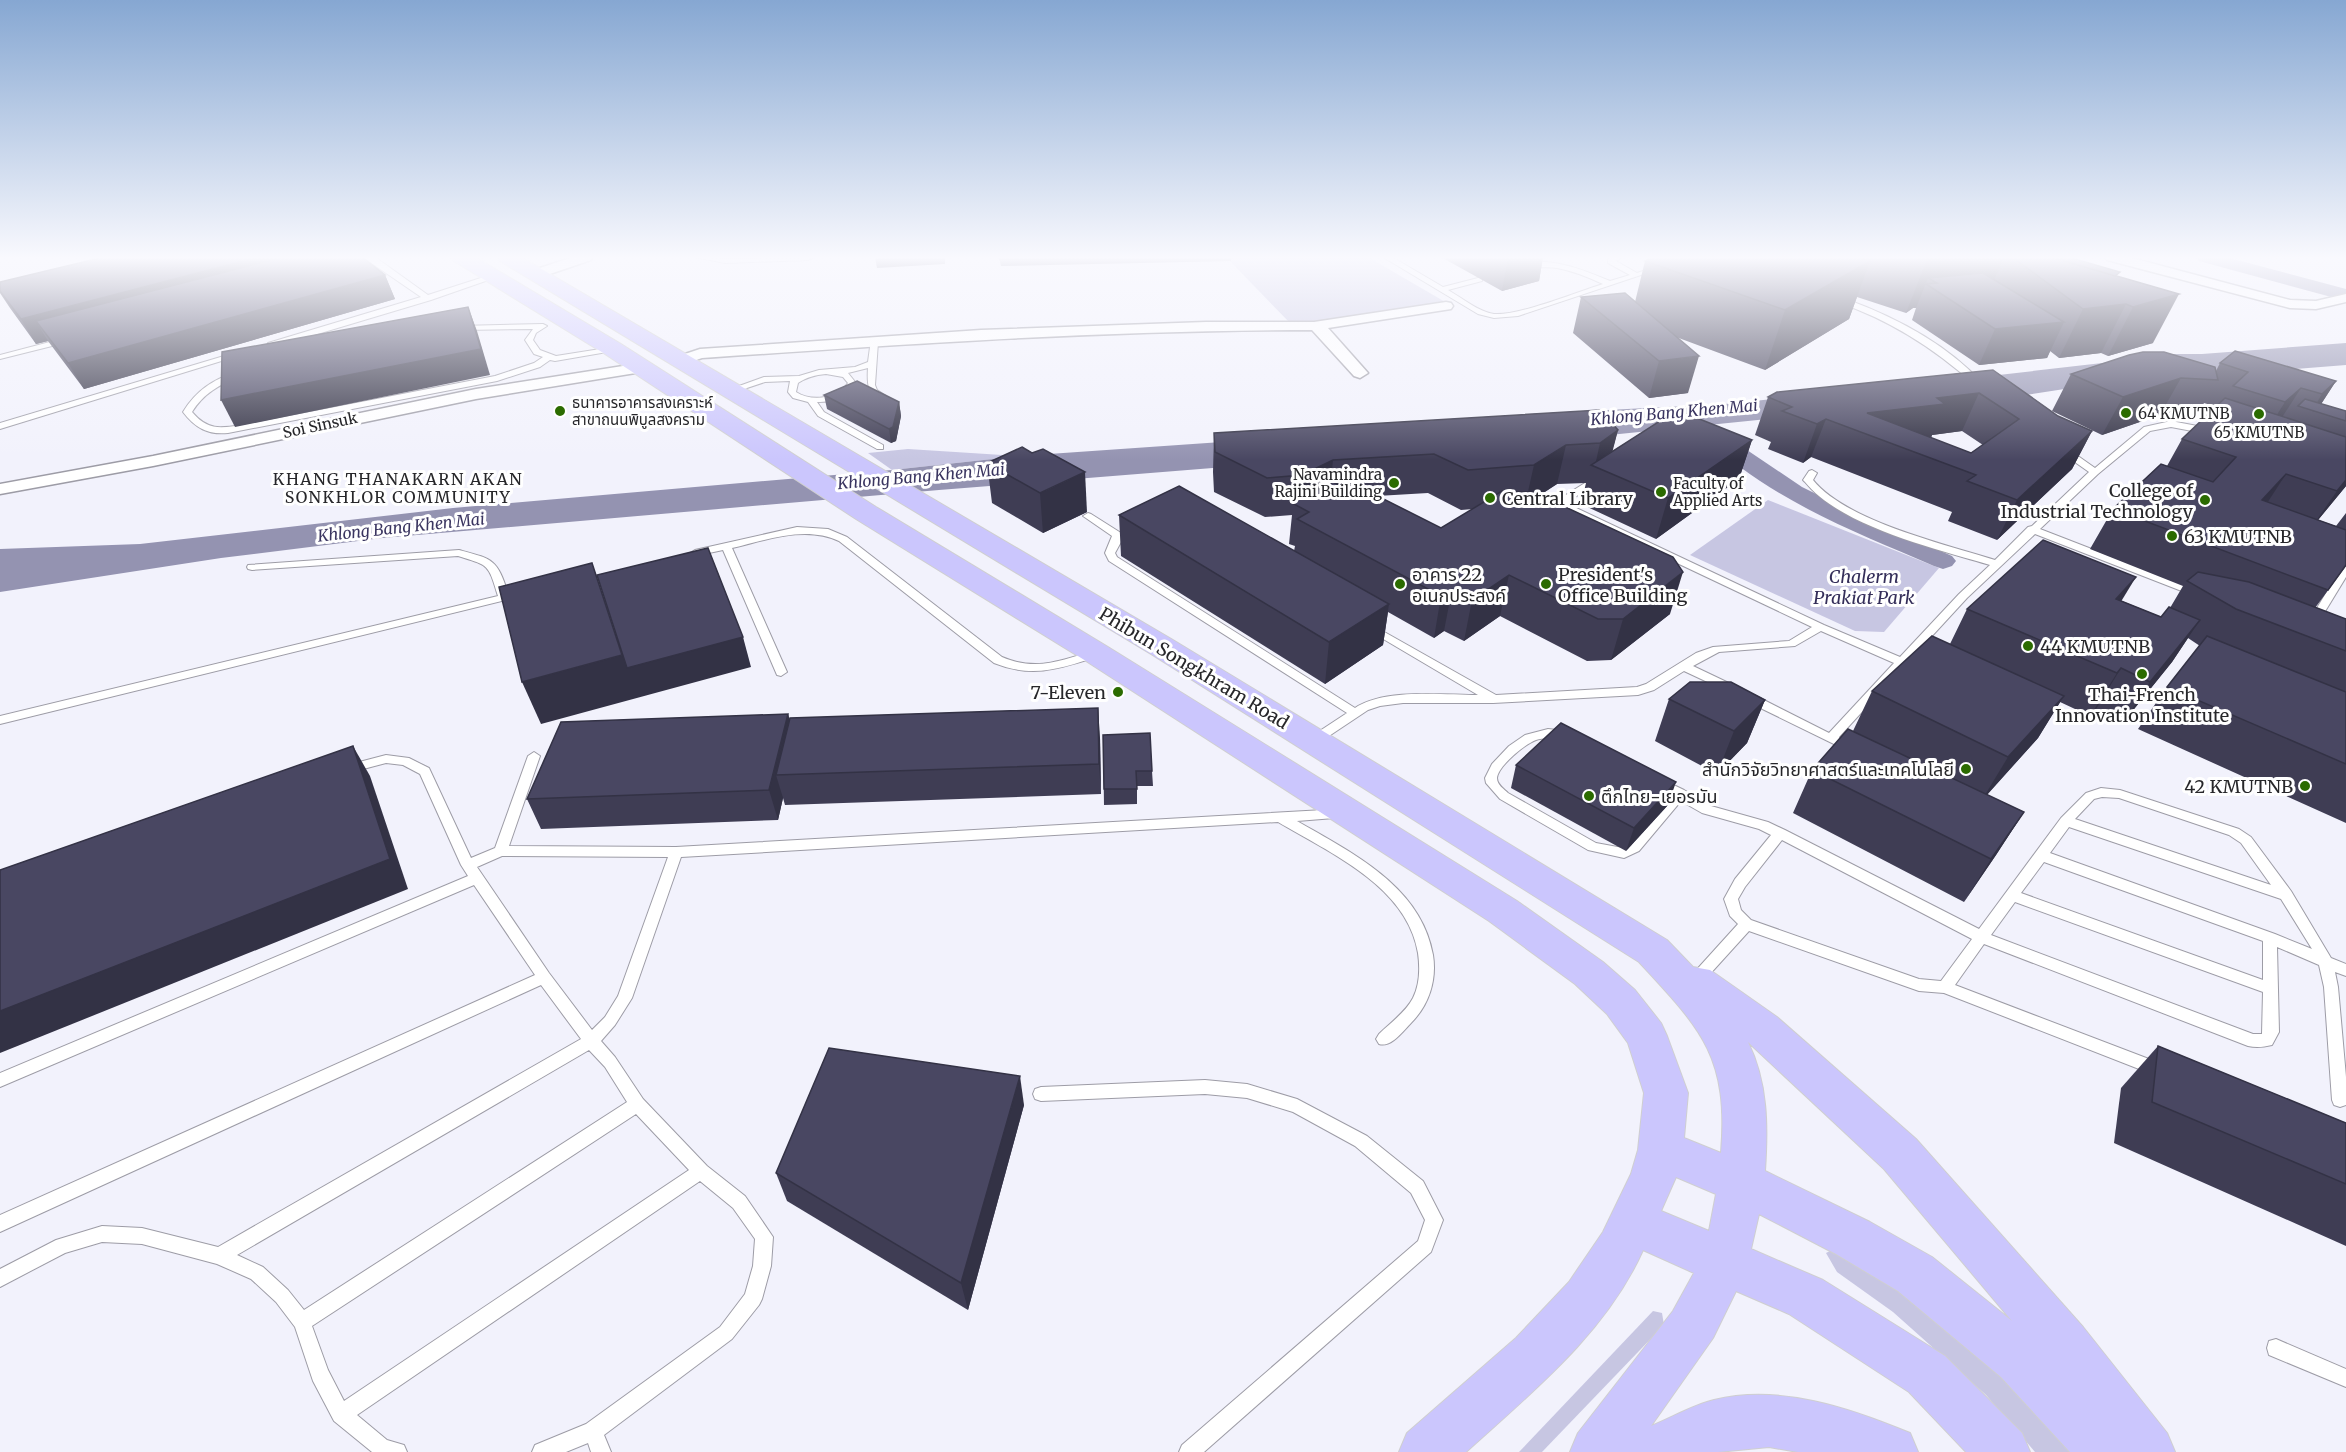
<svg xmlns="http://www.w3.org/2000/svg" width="2346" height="1452" font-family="Merriweather,'Noto Sans Thai',serif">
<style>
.green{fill:#c7c6e2}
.water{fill:#9493b1}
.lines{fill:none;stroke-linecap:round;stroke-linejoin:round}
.canal{fill:#9493b1;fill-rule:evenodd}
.service-casing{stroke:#9d9ca6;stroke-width:2}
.minor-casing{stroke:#9d9ca6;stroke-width:3}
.primary-casing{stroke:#cfcfd0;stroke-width:2}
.service{fill:#fff;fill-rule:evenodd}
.minor{fill:#fff;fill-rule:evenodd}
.primary{fill:#cbc6fd;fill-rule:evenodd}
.wall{fill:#3f3d54;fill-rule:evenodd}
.shaded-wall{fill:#333245}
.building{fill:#494762;stroke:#333245;stroke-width:1.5;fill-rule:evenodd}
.poi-dot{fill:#2b6b00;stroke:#fff;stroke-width:2}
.labels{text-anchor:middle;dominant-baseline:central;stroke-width:6;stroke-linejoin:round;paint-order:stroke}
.far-poi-label{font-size:15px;fill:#27272a;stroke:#fff;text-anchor:start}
.far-street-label{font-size:15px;fill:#27272a;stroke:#fff}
.far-water-label{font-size:16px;font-style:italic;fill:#3a3560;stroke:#fff}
.far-neighbourhood-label{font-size:16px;letter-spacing:1.5px;fill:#27272a;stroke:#fff}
.poi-label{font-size:18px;fill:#27272a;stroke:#fff;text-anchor:start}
.park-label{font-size:18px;font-style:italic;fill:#342e59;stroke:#fff}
.street-label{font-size:18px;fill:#27272a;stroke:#fff}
</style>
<rect width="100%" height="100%" fill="#f2f2fc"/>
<!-- green -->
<g class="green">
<polygon points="1226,257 1368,257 1447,303 1315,323 1290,323"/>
<polygon points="908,449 1020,456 892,470 868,453"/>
<polygon points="1768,500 1939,568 1884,632 1855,631 1690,555"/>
<polygon points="1834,1249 1864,1260 1991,1364 2072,1452 2035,1452 1986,1395 1893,1312 1837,1272 1826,1253"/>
<polygon points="1653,1311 1662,1313 1664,1325 1542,1452 1519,1452"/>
</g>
<!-- water -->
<polygon class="water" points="2346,343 2346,365 2084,386 2006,398 1945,401 1560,440 939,490 382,538 221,558 0,592 0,549 140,544 453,508 892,470 1020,456 1382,431 1529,414 1725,404 1981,377 2111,362 2155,354 2202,354"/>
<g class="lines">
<!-- canal -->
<g class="canal">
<polygon points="2196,257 2226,257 2346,289 2346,301 2199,261"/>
<path d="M1714 426 1722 428 1747 450 1802 487 1861 516 1952 556 1956 561 1952 566 1943 569 1934 566C1867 537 1799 511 1740 467 1727 458 1712 446 1703 433L1706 428Z"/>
</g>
<defs>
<g id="service">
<polygon points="363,257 375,257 428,295 490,275 497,277 431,300 274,347 268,347 268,343 421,297 367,260 349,265 345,263"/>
<polygon points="695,257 725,259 812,258 808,260 725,263"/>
<path d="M1383 257H1392L1443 287 1482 277V281L1448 290C1462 298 1479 312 1494 314 1519 316 1577 292 1603 284 1588 277 1573 271 1557 268 1547 266 1533 269 1524 265L1525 263C1555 258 1583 270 1610 281L1630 275 1608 263V259L1613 257H1622L1616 261 1637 273 1655 267 1659 269 1518 316 1494 318 1478 314Z"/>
<path d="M1837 298H1843C1893 316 1946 343 1982 383L1975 385C1934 348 1890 320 1837 302Z"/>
<path d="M543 324 547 326 536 333 533 340 540 350 556 356 613 347 617 349 613 351 555 361 550 360 540 367 497 381 228 433C208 435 195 428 183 412 196 391 212 380 236 372L240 375 239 377C219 385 204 393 192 412 209 432 222 428 247 424L495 376 534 363 543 357 534 354 525 340 533 329 462 330 458 328 459 326Z"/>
<polygon points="65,338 69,340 68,342 0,359 0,355"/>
<path d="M871 340 878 342 875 385 877 390 886 396V400C867 400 867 382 868 368L848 373 856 383C848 399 834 402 817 402L824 412 883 445V449H877L818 416 808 402 793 398 788 392 790 381 765 382 732 393 728 390 764 377 799 376 819 370 855 367 868 362ZM826 374 843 377 848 383C838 399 811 402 796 392L798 383C807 377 815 375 826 374Z"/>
<polygon points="234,353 241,355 0,429 0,423"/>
<path d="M2171 421 2208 428 2212 431 2208 434 2171 427 2150 431 2098 474 2040 529 2200 591 2201 593 2200 595H2192L2035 534 1967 598 1909 661 1923 669 1921 672 1917 673 1903 667 1839 737 1842 741 1836 745 1746 701 1744 698 1746 695H1754L1829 733 1894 663 1821 631 1795 646 1719 652 1693 666 1735 686 1737 689 1735 692 1731 693 1684 671 1654 690 1638 695 1493 703H1403L1380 706 1368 710 1317 744H1309L1307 741 1309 738 1347 713 1109 561 1105 553 1112 536 1083 516 1088 513 1091 514 1121 533V542L1115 553 1117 557 1355 708C1385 688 1443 695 1478 695L1368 630 1367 628 1368 626 1372 625 1496 695 1637 687 1646 684 1696 653 1713 647 1789 641 1812 627 1563 509 1559 500 1561 498 1596 476 1599 475 1604 478 1569 501 1570 505 1824 625 1900 657 1959 594 1990 565C1936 549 1840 526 1805 482L1803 480 1809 471 1812 470 1817 473 1813 480C1846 521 1944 544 1995 560L2028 527 2032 526 2089 472 2062 453V449H2068L2095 468 2144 427Z"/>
<path d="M797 527 828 529 847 537 1002 657C1037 672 1062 660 1096 650L1102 654 1100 656C1061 668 1034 679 994 663L839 541C805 525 767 540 732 548L787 672 781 676 777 675 723 550 695 556 690 553 695 550Z"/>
<path d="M459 550C493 559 497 559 508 593L522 592 523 594 522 596 0 724V716L498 596C488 564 490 566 458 556L252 570 248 569 247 567 248 565Z"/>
<polygon points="2346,565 2346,577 2318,623 2313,626 2309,625 2308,623 2341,568"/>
<path d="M1548 729 1566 731 1572 735C1565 742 1547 736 1536 740 1525 744 1498 766 1497 778 1497 785 1504 789 1508 793L1596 843 1623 848 1629 845 1671 795 1655 785 1653 782 1659 778 1684 790 1711 806 1768 822 1785 830 1979 929 2061 818 2086 793 2101 788 2120 790 2239 829 2251 837 2291 891 2331 958 2346 964V976L2335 972 2338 987 2346 1077V1105L2340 1107 2334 1105 2332 1100 2324 987 2319 965 2277 947 2279 1032 2272 1045C2264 1047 2256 1048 2248 1046L1984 944 1955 985 2162 1064 2165 1069 2162 1074 2157 1076 1944 993 1919 991 1749 931 1700 985 1695 987 1690 985 1688 981 1690 977 1738 924 1730 916 1724 899 1735 879 1771 835 1759 829 1702 813 1681 801 1639 851 1624 858 1588 850 1500 799 1486 783 1485 778 1492 764 1509 746 1525 735ZM2102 797 2119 798 2229 835 2241 843 2271 885 2075 819 2094 799ZM2069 827 2281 899 2312 949 2275 934 2050 853ZM1782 840 1972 939 1941 981 1919 979 1751 920 1741 910 1738 899 1745 887ZM2044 862 2263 941V980L2021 893ZM2015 902 2263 992 2262 1034H2253L1991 935Z"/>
<path d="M534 752 540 756 509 846 676 847 1342 809 1347 811 1348 814 1347 817 1297 821C1352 853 1421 886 1433 955 1437 980 1429 1005 1411 1023 1403 1031 1391 1048 1379 1044L1376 1039 1379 1034C1390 1023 1406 1012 1413 998 1420 984 1420 967 1418 953 1407 886 1330 853 1278 822L681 857 632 998 615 1025 601 1041 615 1057 643 1099 707 1166 745 1196 773 1237 771 1266 762 1299 759 1305 732 1339 604 1435 611 1452H591L588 1443 566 1452H532L535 1445 586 1424 720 1327 745 1294 753 1266 755 1239 733 1208 700 1181 357 1415 387 1440 404 1445 407 1452H372L334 1421 313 1381 295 1327 276 1302 251 1279 217 1264 142 1244 102 1242 65 1253 0 1287V1269L56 1240 102 1226 142 1228 218 1247 581 1039 541 985 0 1232V1215L535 975 474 885 0 1087V1073L468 876 461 865 420 774 403 765 386 763 348 773 342 769 344 766 386 755 409 758 429 768 471 858 495 848 528 756ZM502 856 668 857 618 996 605 1017 592 1030 549 973 477 867ZM589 1050 605 1067 627 1102 304 1310 288 1290 263 1267 237 1255ZM636 1114 689 1170 344 1401 328 1370 312 1326Z"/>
<polygon points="1205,1080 1247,1084 1297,1099 1367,1136 1423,1181 1443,1220 1431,1252 1204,1452 1179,1452 1182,1445 1418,1241 1425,1220 1411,1193 1355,1146 1293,1112 1247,1098 1205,1094 1041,1101 1035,1099 1033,1094 1035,1089 1041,1087"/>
<polygon points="2276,1339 2346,1369 2346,1387 2269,1355 2267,1348 2269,1341"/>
</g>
<g id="minor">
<polygon points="573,257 593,257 591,260 541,277 536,278 529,274 531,271"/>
<polygon points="2105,257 2128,257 2290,300 2316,301 2346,294 2346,302 2316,309 2290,308 2107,260"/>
<path d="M1446 302 1451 303 1453 306 1451 309 1328 328 1368 373 1360 378 1354 376 1312 330C1107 330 906 344 702 358L681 365 673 360 676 357 700 349 981 330 1206 322H1314Z"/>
<polygon points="642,363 648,365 650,368 648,371 476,399 153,466 0,494 0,484 153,456 476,389"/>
</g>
<path id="primary" d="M451 257H475L621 344 876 507 1108 647 1517 901 1603 962 1635 990 1661 1023 1667 1036 1688 1093 1684 1138 1721 1153C1729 1056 1701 1029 1639 962L1151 654 500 261 497 257H521L1173 640 1667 940 1693 967 1710 970 1777 1017 1916 1139 2083 1327 2167 1433 2175 1452H2070L2001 1377 1898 1291 1836 1254 1759 1214 1751 1249 1823 1280 1945 1356 2022 1433 2030 1452H1966L1909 1392 1789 1314 1736 1291 1713 1338 1651 1426C1671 1418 1693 1405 1714 1400 1780 1384 1850 1408 1910 1433L1918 1452H1798L1769 1447 1718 1452H1570L1578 1433 1673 1311 1694 1273 1643 1250C1606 1333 1532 1392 1466 1452H1399L1407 1433 1516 1338 1569 1282 1603 1232 1631 1174 1638 1150 1644 1093 1628 1043 1607 1014 1575 984 1489 921 1086 661 856 519 605 354 454 261ZM1748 1042 1884 1169 2012 1321 1932 1257 1870 1222 1765 1171C1768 1126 1768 1083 1748 1042ZM1676 1177 1716 1194 1709 1231 1661 1211Z"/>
</defs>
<!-- service casing -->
<use href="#service" class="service-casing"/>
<!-- minor casing -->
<use href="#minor" class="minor-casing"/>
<!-- primary casing -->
<use href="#primary" class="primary-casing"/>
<!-- service -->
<use href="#service" class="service"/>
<!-- minor -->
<use href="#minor" class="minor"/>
<!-- primary -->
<use href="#primary" class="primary"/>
</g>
<!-- wall -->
<g class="wall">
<polygon points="875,257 945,257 945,264 877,268"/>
<polygon points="999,257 1231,257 1231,261 1001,266"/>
<polygon points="1441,257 1543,257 1539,281 1502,291"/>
<polygon points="1655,257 2068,257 2118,277 2153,343 2108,356 2101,353 2059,358 2050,351 2047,358 1979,365 1912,320 1916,308 1913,308 1906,313 1857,297 1849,319 1765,370 1676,337 1688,393 1649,398 1573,333 1581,297 1635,302 1645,261"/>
<polygon points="385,275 395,299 84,389 48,341 36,344 10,308 0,293 0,291"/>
<polygon points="2220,363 2336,381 2321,404 2346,411 2346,486 2318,520 2336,526 2346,513 2346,566 2315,608 2346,619 2346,823 2138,729 2167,687 2200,646 2188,638 2172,662 2122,724 2095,711 2090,716 2060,702 2038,738 1987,795 2024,812 1996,855 1964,902 1793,813 1812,770 1853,731 1872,691 1950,644 1967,609 2122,601 2161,617 2170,608 2183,586 2090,549 2113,509 2167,466 2182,439 2217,407 2204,403 2196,418 2160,415 2102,435 2052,411 2071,374 2216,371"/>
<path d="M1993 370 2058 416 2092 431 2072 469 1997 540 1948 521 1952 512 1811 457 1803 463 1768 449 1771 442 1755 435 1768 397ZM1962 431 1983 445 1971 453 1931 438 1932 435Z"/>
<polygon points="824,395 899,402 901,416 896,441 891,443 827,409"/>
<path d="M1618 430 1612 451 1752 440 1739 479 1656 539 1581 504 1586 483 1557 484 1540 495 1670 614 1611 660 1587 661 1500 616 1464 641 1444 631 1434 638 1388 612 1383 645 1325 684 1121 556 1119 515 1294 551 1295 546 1289 544 1292 515 1265 517 1214 492 1213 472 1214 433ZM1428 493 1461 510 1473 509 1441 528 1377 496Z"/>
<polygon points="987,463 1087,512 1043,533 992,503"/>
<polygon points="1669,699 1765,700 1747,743 1717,774 1655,741"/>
<polygon points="788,714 790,721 1100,738 1101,794 785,805 783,798 778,820 541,829 527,799"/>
<polygon points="1103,735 1152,771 1153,786 1137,786 1137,804 1104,805"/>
<polygon points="1516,765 1668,805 1626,851 1511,788"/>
<polygon points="2158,1046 2346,1123 2346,1246 2114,1143 2121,1088"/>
<polygon points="1024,1105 968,1310 787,1201 776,1173"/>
</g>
<!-- shaded-wall -->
<g class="shaded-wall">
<polygon points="259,257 359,257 36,321 48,341 36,344 21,319"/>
<polygon points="1508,257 1543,257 1539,281 1502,291"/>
<polygon points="1928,257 2004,257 1986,299 1937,283 1928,278 1916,308 1913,308 1906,313"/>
<polygon points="1870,261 1849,319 1765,370 1785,310"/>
<polygon points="385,275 395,299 84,389 68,363"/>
<polygon points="2179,294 2153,343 2108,356 2133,307"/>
<polygon points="2126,304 2101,353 2059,358 2083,309"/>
<polygon points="468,307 477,331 490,375 235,427 221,400"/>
<polygon points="2064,322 2047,358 1979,365 1995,329"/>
<polygon points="1699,356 1688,393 1649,398 1659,361"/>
<polygon points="2181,378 2160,415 2102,435 2123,397"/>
<polygon points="2336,381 2316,412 2312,411 2322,394"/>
<polygon points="2301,388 2277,425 2261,440 2285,402"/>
<polygon points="1979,393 1962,431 1932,435 1929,442 1867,413 1937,398"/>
<polygon points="899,402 901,416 896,441 891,443 889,429"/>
<polygon points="1826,419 1811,457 1803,463 1817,424"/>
<polygon points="1618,430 1608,469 1595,466 1600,443"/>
<polygon points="2092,431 2072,469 1997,540 2017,500"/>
<polygon points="1752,440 1739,479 1656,539 1668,498"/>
<polygon points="1566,445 1557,484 1525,505 1534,465"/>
<polygon points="1333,460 1329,499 1299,507 1302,475"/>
<polygon points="1085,472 1087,512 1043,533 1040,493"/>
<polygon points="2286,474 2260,514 2262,500"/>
<polygon points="2346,480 2346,486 2309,531 2337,491"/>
<polygon points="1683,572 1670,614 1611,660 1623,619"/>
<polygon points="1509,575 1500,616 1464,641 1472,600"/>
<polygon points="2136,577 2111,618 2116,599"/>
<polygon points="1452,589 1444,631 1434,638 1441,596"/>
<polygon points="1389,604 1383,645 1325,684 1329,642"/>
<polygon points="2200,620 2172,662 2122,724 2150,682"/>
<polygon points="743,637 751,667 541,724 522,682 622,655"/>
<polygon points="2121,668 2095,711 2090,716 2117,673"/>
<polygon points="2064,696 2038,738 1982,800 2008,757"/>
<polygon points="1765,700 1747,743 1717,774 1734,731"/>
<polygon points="1098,708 1100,738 1101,794 1099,764"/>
<polygon points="788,714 796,744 776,775 783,798 778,820 769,790"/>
<polygon points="353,746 370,776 408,889 0,1053 0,1011"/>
<polygon points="1676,782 1668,805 1626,851 1634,828"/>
<polygon points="2024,812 1996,855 1964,902 1991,859"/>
<polygon points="1020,1076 1024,1105 968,1310 961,1283"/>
</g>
<!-- building -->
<g class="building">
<polygon points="104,257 259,257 21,319 0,291 0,282"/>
<polygon points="283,257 362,257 385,275 68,363 36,321"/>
<polygon points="1000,257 1143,257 1000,260"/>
<polygon points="1655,257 1857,257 1870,261 1785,310 1645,261"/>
<polygon points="1941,257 1969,257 1932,262"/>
<polygon points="2012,257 2051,257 2179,294 2133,307 2126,304 2083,309"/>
<polygon points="2051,257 2068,257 2120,272 2115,276"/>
<polygon points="1983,273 2064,322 1995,329 1926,284 1937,283 1928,278"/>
<polygon points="1625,293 1699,356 1659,361 1581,297"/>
<polygon points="468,307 481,349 221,400 222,352"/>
<polygon points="2235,351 2336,381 2322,394 2301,388 2285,402 2233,386 2248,372 2220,363"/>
<polygon points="2143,352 2164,352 2215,367 2218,380 2181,378 2123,397 2071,374 2129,355"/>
<path d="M1993 370 2058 416 2092 431 2017 500 1967 481 1976 475 1826 419 1817 424 1782 411 1792 407 1768 397 1777 392ZM1979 393 2019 419 1971 453 1867 413 1945 404 1937 398Z"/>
<polygon points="857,381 899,402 893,427 889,429 824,395"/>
<polygon points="2225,398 2346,437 2346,480 2337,491 2286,474 2262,500 2346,530 2346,565 2328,590 2113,509 2161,464 2213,482 2236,457 2182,439"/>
<polygon points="2305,399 2346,411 2346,421 2298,406"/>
<polygon points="1600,410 1618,430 1600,443 1566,445 1534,465 1468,470 1434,454 1333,460 1302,475 1267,478 1215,452 1214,433"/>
<polygon points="1677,410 1752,440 1668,498 1591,465"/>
<polygon points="1022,447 1032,453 1043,449 1085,472 1040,493 987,463"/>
<polygon points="1333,482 1348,490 1356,485 1441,528 1502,491 1533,492 1673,557 1683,572 1623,619 1598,619 1509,575 1472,600 1452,589 1441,596 1297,519 1309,512 1292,503"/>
<polygon points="1179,486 1389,604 1329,642 1119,515"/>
<polygon points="2043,540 2136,577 2116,599 2161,617 2169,607 2200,620 2150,682 2121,668 2117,673 1967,609"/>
<polygon points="708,548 743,637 627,668 597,575"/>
<polygon points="592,563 622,655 522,682 499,587"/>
<polygon points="2198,572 2249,582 2346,619 2346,651 2236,609 2187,581"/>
<polygon points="1932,636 2064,696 2008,757 1872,691"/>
<polygon points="2207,636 2346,692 2346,764 2167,687"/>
<polygon points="1690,682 1731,682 1765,700 1734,731 1669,699"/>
<polygon points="1098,708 1099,764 776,775 790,718"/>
<polygon points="788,714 769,790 527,799 561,722"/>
<polygon points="1561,723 1676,782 1634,828 1516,765"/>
<polygon points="1848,729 2024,812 1991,859 1812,770"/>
<polygon points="1150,733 1152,771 1136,771 1137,789 1104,789 1103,735"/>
<polygon points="353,746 390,859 0,1011 0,870"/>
<polygon points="2158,1046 2346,1123 2346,1184 2152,1102"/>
<polygon points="829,1048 1020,1076 961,1283 776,1173"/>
</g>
<!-- sky -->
<linearGradient id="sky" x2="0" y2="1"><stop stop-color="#86a7d2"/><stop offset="0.56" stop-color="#f9f9fe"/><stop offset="1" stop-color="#f9f9fe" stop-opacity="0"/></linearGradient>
<rect width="2346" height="460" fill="url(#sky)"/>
<!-- markers -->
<g class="poi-dot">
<circle cx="560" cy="411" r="6"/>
<circle cx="2126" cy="413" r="6"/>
<circle cx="2259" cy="414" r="6"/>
<circle cx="1394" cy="483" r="6"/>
<circle cx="1661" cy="492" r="6"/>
<circle cx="1490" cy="498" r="6"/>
<circle cx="2205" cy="500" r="6"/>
<circle cx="2172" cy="536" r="6"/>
<circle cx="1400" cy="584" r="6"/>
<circle cx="1546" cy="584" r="6"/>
<circle cx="2028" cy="646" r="6"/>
<circle cx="2142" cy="674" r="6"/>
<circle cx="1118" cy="692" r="6"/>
<circle cx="1966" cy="769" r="6"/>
<circle cx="2305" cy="786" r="6"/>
<circle cx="1589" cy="796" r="6"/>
</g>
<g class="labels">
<!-- far-poi labels -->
<g class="far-poi-label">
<text x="572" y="402">ธนาคารอาคารสงเคราะห์<tspan x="572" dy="17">สาขาถนนพิบูลสงคราม</tspan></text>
<text x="2138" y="413">64 KMUTNB</text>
<text x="2259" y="432" text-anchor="middle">65 KMUTNB</text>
<text x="1382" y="474" text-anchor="end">Navamindra<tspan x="1382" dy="17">Rajini Building</tspan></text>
<text x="1673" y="483">Faculty of<tspan x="1673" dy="17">Applied Arts</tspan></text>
</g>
<!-- far-street labels -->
<g class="far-street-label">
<text transform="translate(320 425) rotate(-12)">Soi Sinsuk</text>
</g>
<!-- far-water labels -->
<g class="far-water-label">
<text transform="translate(1674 412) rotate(-5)">Khlong Bang Khen Mai</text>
<text transform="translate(921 476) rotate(-5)">Khlong Bang Khen Mai</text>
<text transform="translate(401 527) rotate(-6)">Khlong Bang Khen Mai</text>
</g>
<!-- far-neighbourhood labels -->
<g class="far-neighbourhood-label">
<text x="398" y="479">KHANG THANAKARN AKAN<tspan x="398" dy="18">SONKHLOR COMMUNITY</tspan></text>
</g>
<!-- poi labels -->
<g class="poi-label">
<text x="2193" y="490" text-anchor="end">College of<tspan x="2193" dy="21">Industrial Technology</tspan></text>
<text x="1502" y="498">Central Library</text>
<text x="2184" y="536">63 KMUTNB</text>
<text x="1412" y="574">อาคาร 22<tspan x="1412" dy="21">อเนกประสงค์</tspan></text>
<text x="1558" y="574">President's<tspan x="1558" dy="21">Office Building</tspan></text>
<text x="2040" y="646">44 KMUTNB</text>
<text x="1106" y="692" text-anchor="end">7-Eleven</text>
<text x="2142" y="694" text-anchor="middle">Thai-French<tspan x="2142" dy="21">Innovation Institute</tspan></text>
<text x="1954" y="769" text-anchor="end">สำนักวิจัยวิทยาศาสตร์และเทคโนโลยี</text>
<text x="2293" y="786" text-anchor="end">42 KMUTNB</text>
<text x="1601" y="796">ตึกไทย-เยอรมัน</text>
</g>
<!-- park labels -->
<g class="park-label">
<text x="1864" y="576">Chalerm<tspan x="1864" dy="21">Prakiat Park</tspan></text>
</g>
<!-- street labels -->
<g class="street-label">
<text transform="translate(1194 668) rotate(31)">Phibun Songkhram Road</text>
</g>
</g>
</svg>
